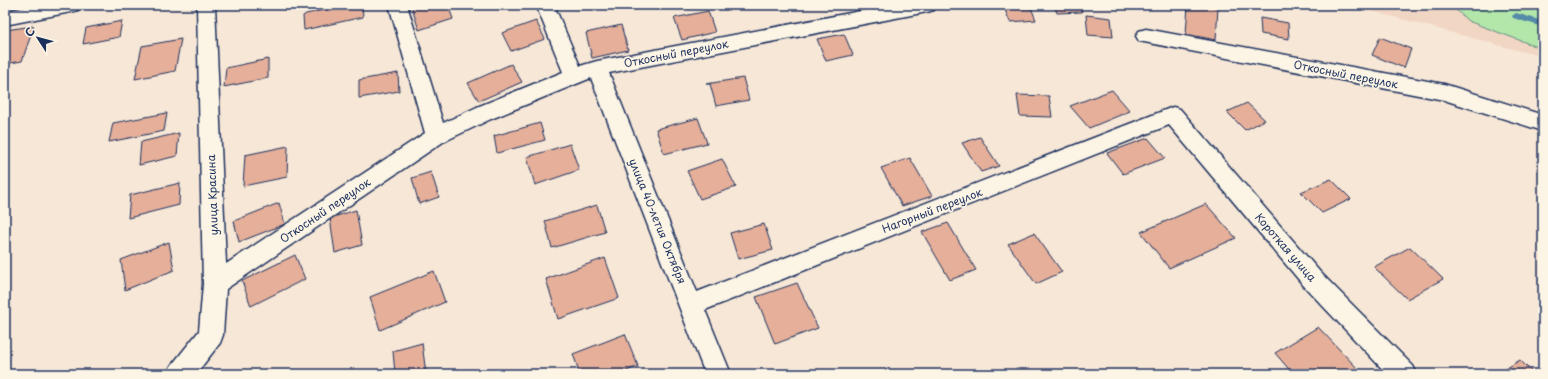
<svg xmlns="http://www.w3.org/2000/svg" width="1548" height="379" font-family="'Playpen Sans',sans-serif">
<style>
.built{fill:#f2d6c4}
.green{fill:#b2e7a9;stroke:#668b84}
.lines{fill:none;stroke-linecap:round;stroke-linejoin:round}
.stream{fill:#548aa8;fill-rule:evenodd}
.building{fill:#e5af99;stroke:#1b2f5e}
.street-casing{stroke:#1b2f5e;stroke-width:3}
.street{fill:#fcf5e5;fill-rule:evenodd}
.labels{text-anchor:middle;dominant-baseline:central;stroke-width:3.5;stroke-linejoin:round;paint-order:stroke}
.street-label{font-size:11px;fill:#1b2f5e;stroke:#fcf5e5}
</style>
<rect width="100%" height="100%" fill="#f7e7d6"/>
<filter id="ink" filterUnits="userSpaceOnUse"><feTurbulence type="fractalNoise" baseFrequency=".025" numOctaves="2"/><feDisplacementMap in="SourceGraphic" scale="8" xChannelSelector="R" yChannelSelector="G"/><feConvolveMatrix kernelMatrix="1 2 1 2 8 2 1 2 1" color-interpolation-filters="sRGB"/></filter>
<g filter="url(#ink)">
<!-- built -->
<polygon class="built" points="1349,5 1543,5 1543,57"/>
<!-- green -->
<path class="green" d="M1451 5C1468 5 1531 1 1543 9V49L1468 21Z"/>
<g class="lines">
<!-- stream -->
<polygon class="stream" points="1516,13 1543,21 1543,27 1513,18 1512,16"/>
</g>
<!-- building -->
<g class="building">
<polygon points="346,5 362,5 363,17 304,30 303,16 306,14"/>
<polygon points="411,5 448,5 453,19 419,30"/>
<polygon points="1003,5 1030,5 1036,20 1010,22"/>
<polygon points="1054,5 1080,5 1082,12 1057,13"/>
<polygon points="1188,5 1202,5 1218,8 1216,40 1186,34"/>
<polygon points="708,11 715,32 682,40 674,18"/>
<polygon points="1086,15 1111,18 1113,37 1088,35"/>
<polygon points="1260,18 1288,23 1289,39 1261,34"/>
<polygon points="122,21 119,37 83,44 86,28"/>
<polygon points="536,21 545,39 511,51 502,33"/>
<polygon points="621,25 628,50 592,58 586,33"/>
<polygon points="34,26 22,61 5,64 5,30"/>
<polygon points="844,34 853,55 826,61 817,39"/>
<polygon points="1380,37 1411,49 1404,68 1372,55"/>
<polygon points="181,39 175,71 135,79 142,46"/>
<polygon points="268,59 268,78 224,87 226,68"/>
<polygon points="511,64 522,82 479,101 468,83"/>
<polygon points="398,73 399,91 359,98 359,80"/>
<polygon points="743,78 749,100 716,106 710,84 706,84"/>
<polygon points="1112,90 1130,111 1089,128 1070,106"/>
<polygon points="1017,95 1049,96 1052,117 1020,116"/>
<polygon points="1247,103 1265,120 1245,130 1227,112"/>
<polygon points="167,113 164,131 109,142 113,123"/>
<polygon points="698,118 707,143 664,154 656,129"/>
<polygon points="540,123 545,140 497,153 494,136"/>
<polygon points="179,133 177,156 139,165 141,142"/>
<polygon points="980,137 999,166 981,172 962,143"/>
<polygon points="1148,138 1165,158 1123,174 1107,153"/>
<polygon points="570,144 579,170 535,185 527,157"/>
<polygon points="288,146 287,177 243,186 245,155"/>
<polygon points="910,158 932,196 902,206 881,168"/>
<polygon points="722,159 736,187 700,199 687,171"/>
<polygon points="431,172 439,197 419,204 412,178"/>
<polygon points="1331,179 1351,199 1322,213 1301,192"/>
<polygon points="180,183 179,205 128,218 130,195"/>
<polygon points="279,203 285,224 239,242 234,221"/>
<polygon points="1206,204 1236,238 1169,268 1141,232"/>
<polygon points="597,205 605,232 552,248 545,221"/>
<polygon points="356,210 362,245 335,253 330,218"/>
<polygon points="948,223 976,270 950,280 922,232"/>
<polygon points="764,224 773,250 738,259 730,233"/>
<polygon points="1034,233 1062,272 1036,284 1008,244"/>
<polygon points="169,242 174,270 125,290 121,260"/>
<polygon points="1410,247 1443,279 1407,299 1374,267"/>
<polygon points="295,255 305,279 251,306 242,281"/>
<polygon points="605,258 619,298 558,319 546,279"/>
<polygon points="434,271 445,302 380,330 370,297"/>
<polygon points="797,283 818,328 775,344 756,297"/>
<polygon points="1318,327 1358,369 1350,374 1293,374 1275,353"/>
<polygon points="625,334 638,366 620,374 580,374 573,354"/>
<polygon points="422,343 426,374 395,374 393,351"/>
<polygon points="1520,360 1534,374 1497,374"/>
</g>
<g class="lines">
<defs>
<g id="street">
<polygon points="37,5 80,5 78,10 71,12 5,25 5,11"/>
<polygon points="197,5 215,5 226,264 425,133 389,5 407,5 443,123 477,107 563,72 536,5 554,5 580,66 597,61 892,5 936,5 934,10 927,12 609,73 697,292 1173,107 1180,109 1320,272 1413,366 1417,374 1387,374 1304,286 1169,125 705,310 731,374 705,374 591,78 491,119 443,142 226,289 223,335 220,343 196,374 167,374 171,366 199,331 203,284"/>
<polygon points="1146,29 1444,84 1543,115 1543,131 1444,100 1139,41 1136,36 1139,31"/>
</g>
</defs>
<!-- street casing -->
<use href="#street" class="street-casing"/>
<!-- street -->
<use href="#street" class="street"/>
</g>
</g>
<g class="labels">
<!-- street labels -->
<g class="street-label">
<text transform="translate(676 53) rotate(-11)">Откосный переулок</text>
<text transform="translate(1346 74) rotate(11)">Откосный переулок</text>
<text transform="translate(212 195) rotate(-92)">улица Красина</text>
<text transform="translate(325 210) rotate(-34)">Откосный переулок</text>
<text transform="translate(932 210) rotate(-21)">Нагорный переулок</text>
<text transform="translate(658 221) rotate(68)">улица 40-летия Октября</text>
<text transform="translate(1286 247) rotate(49)">Короткая улица</text>
</g>
</g>
<!-- margin -->
<rect width="1548" height="379" fill="none" stroke="#fcf5e5" stroke-width="20"/>
<rect x="10" y="10" width="1528" height="359" fill="none" stroke="#1b2f5e" stroke-width="1.5" filter="url(#ink)"/>
<!-- north arrow -->
<g transform="translate(38 38) rotate(306)" stroke="#fcf5e5" stroke-width="3" paint-order="stroke">
<path d="M0-3L7 15L0 10L-7 15Z" fill="#1b2f5e"/>
<text y="-6" font-size="11" font-weight="bold" text-anchor="middle" fill="#1b2f5e">С</text>
</g>
</svg>
